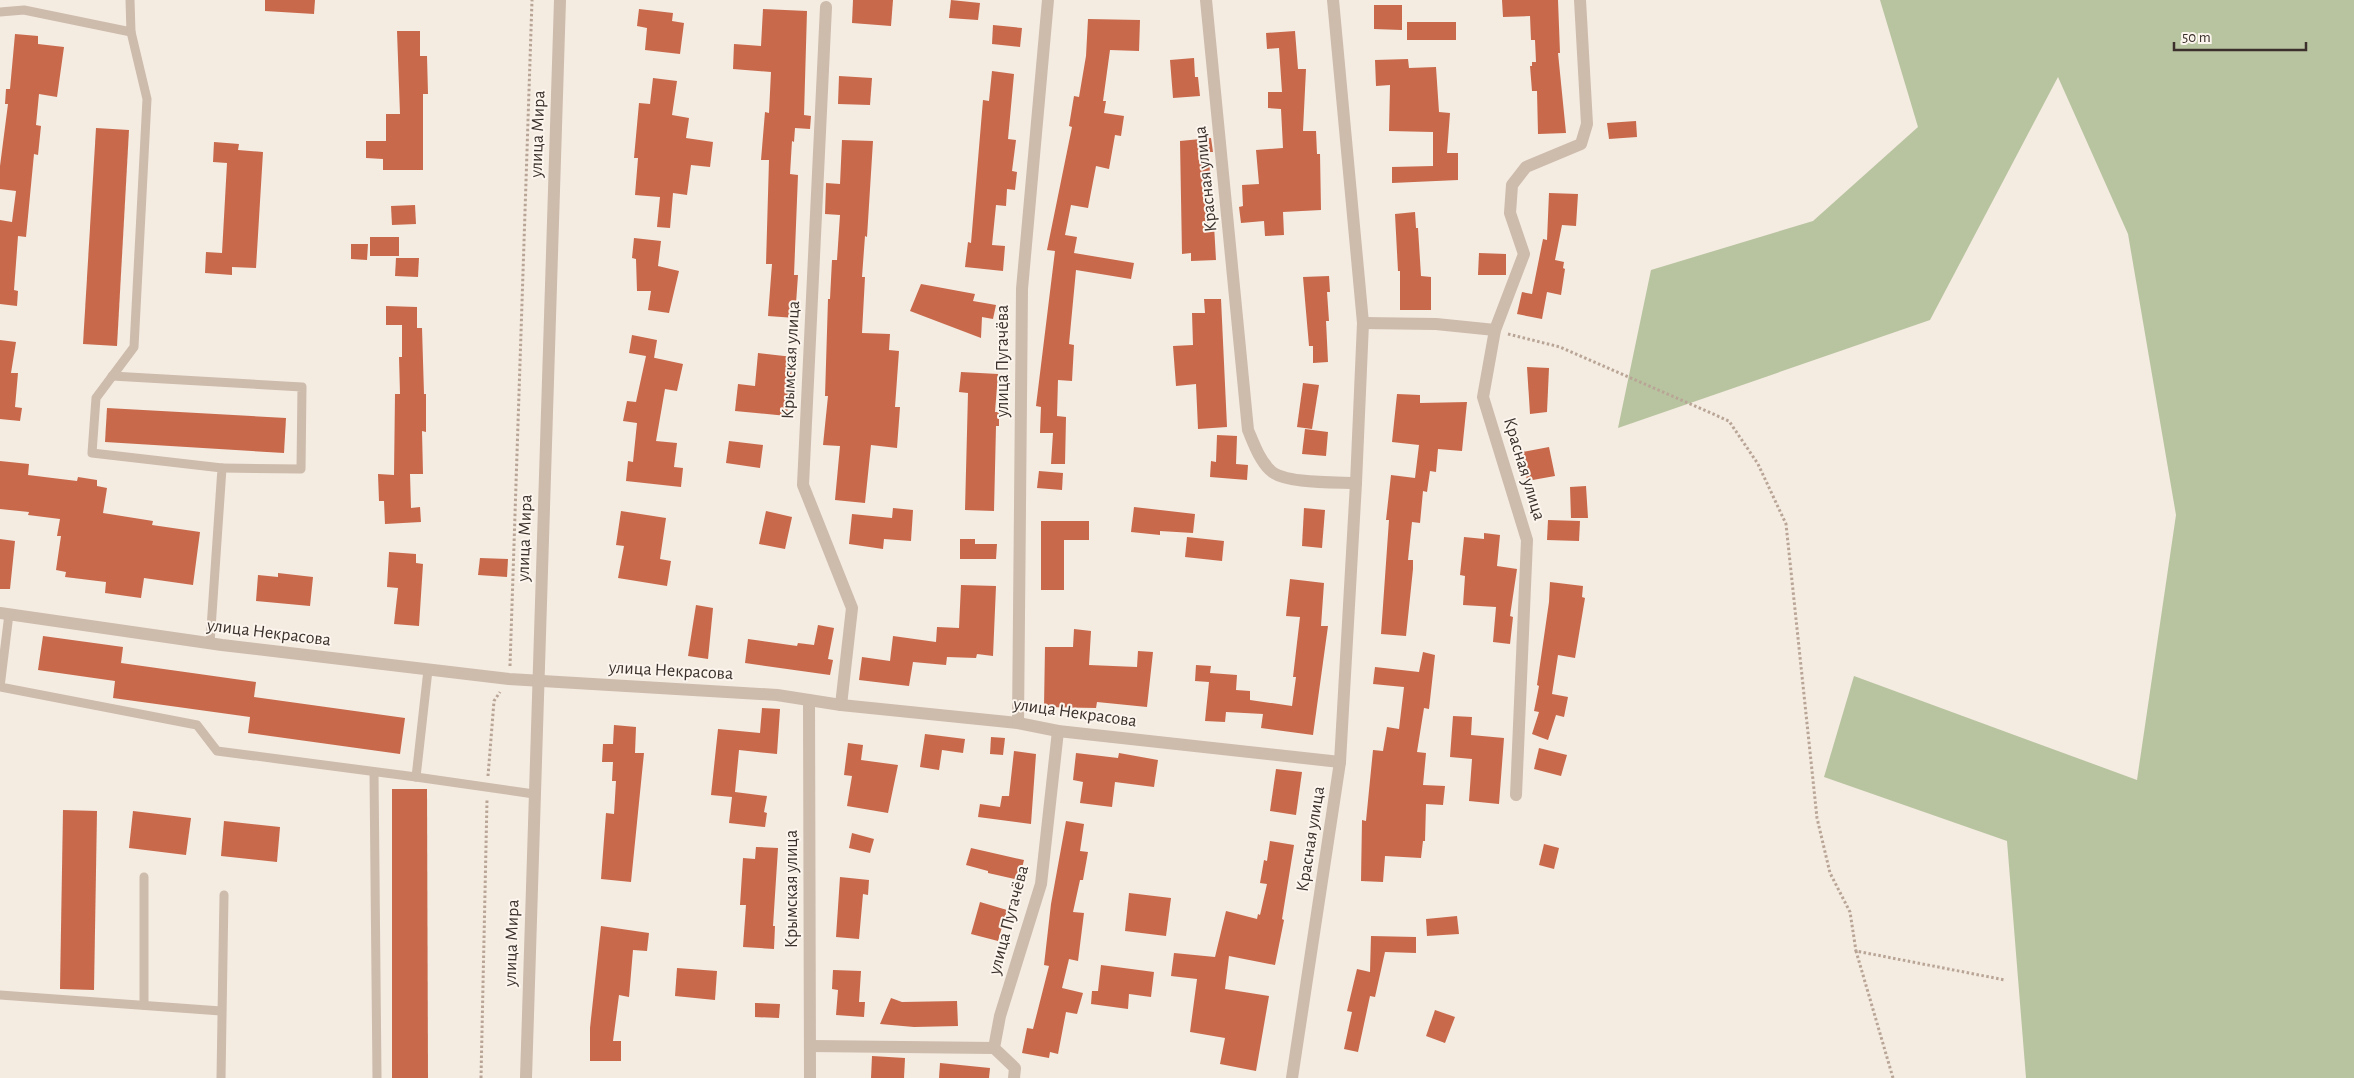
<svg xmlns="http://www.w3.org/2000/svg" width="2354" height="1078" font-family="'Alegreya Sans',sans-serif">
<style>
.green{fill:#b8c4a0}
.building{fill:#c8694b}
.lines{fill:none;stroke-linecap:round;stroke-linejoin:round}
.path{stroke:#b9a596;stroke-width:3;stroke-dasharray:2.5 2.5;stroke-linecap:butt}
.service{stroke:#cdbbac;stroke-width:9}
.minor{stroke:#cdbbac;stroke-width:12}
.tertiary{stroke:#cdbbac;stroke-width:12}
.labels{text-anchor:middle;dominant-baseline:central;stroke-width:4;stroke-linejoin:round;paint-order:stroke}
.street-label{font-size:18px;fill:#3b302b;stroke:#fbf5ee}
</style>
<rect width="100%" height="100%" fill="#f4ebe1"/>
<!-- green -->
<polygon class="green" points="1880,0 2354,0 2354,1078 2026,1078 2007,841 1824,777 1854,676 2137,780 2176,515 2128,234 2058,77 1930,320 1618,428 1651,270 1813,221 1918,127"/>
<!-- building -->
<g class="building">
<polygon points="265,0 315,0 314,14 265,11"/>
<polygon points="853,0 893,0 891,26 852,23"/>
<polygon points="951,0 980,3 978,20 949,18"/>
<polygon points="1502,0 1558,0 1560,53 1558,53 1566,133 1538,134 1537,91 1532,91 1530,66 1532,66 1532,62 1536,62 1535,40 1531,40 1530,16 1503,17"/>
<polygon points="1374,5 1402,5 1402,30 1374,29"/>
<polygon points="639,9 673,13 672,21 684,23 680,54 645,50 647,28 637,26"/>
<polygon points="763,9 807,11 804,115 811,116 810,129 795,128 794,142 792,141 790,174 798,175 794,275 798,275 795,318 768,316 772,264 766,264 769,160 761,160 765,112 769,113 771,72 733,69 734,44 761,46"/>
<polygon points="1088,19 1140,20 1139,51 1110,50 1103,101 1106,101 1104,113 1124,116 1121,136 1115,135 1109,169 1096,166 1088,208 1071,205 1065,235 1077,237 1074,253 1134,263 1131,279 1076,270 1069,344 1074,345 1072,381 1058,380 1057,416 1066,417 1065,464 1051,464 1053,433 1040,433 1041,407 1036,406 1055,251 1047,250 1072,127 1069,126 1074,96 1079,97 1086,56"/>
<rect x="1407" y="22" width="49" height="18"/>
<polygon points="993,25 1022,28 1020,47 992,44"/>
<polygon points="397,31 420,31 420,56 427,56 428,94 423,94 423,170 383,170 383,159 366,158 366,141 386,141 386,114 400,114"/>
<polygon points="1295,31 1298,69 1306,69 1303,131 1316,131 1317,154 1320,154 1321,210 1283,212 1284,235 1265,236 1264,221 1241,223 1239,207 1243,206 1242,185 1259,184 1256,150 1283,148 1281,109 1268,108 1268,92 1282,92 1279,48 1267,49 1266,33"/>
<polygon points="15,34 38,36 38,44 64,47 57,97 39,94 36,125 41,126 38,155 34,154 26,237 18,236 14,290 18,291 17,306 0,304 0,220 12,222 16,191 0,189 0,166 8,104 5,104 6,89 10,89"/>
<polygon points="1194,58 1195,77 1198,77 1200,96 1173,98 1170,60"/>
<polygon points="1408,59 1409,68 1436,67 1439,112 1450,113 1447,153 1458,153 1458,180 1392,183 1392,167 1433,166 1433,132 1389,131 1390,85 1376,86 1375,60"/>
<polygon points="992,71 1014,74 1008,139 1016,140 1012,171 1017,172 1015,190 1007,189 1006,206 996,205 992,245 1005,246 1003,271 965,267 968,242 971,243 983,100 989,101"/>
<polygon points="839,76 872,78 870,105 838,104"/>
<polygon points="653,78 677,81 672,115 689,118 686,138 713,142 710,167 691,165 687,195 673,193 670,228 657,227 660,197 635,195 638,158 634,158 639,103 650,104"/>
<polygon points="1636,121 1637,137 1609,139 1607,123"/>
<polygon points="96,128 129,130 117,346 83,344"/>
<polygon points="1211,138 1213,152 1209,152 1211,198 1206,198 1208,225 1214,225 1216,260 1191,261 1191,253 1182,254 1180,141"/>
<polygon points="842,140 873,141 867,237 865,236 862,277 865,277 862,333 890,334 889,350 899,351 895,407 900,407 897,448 871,445 865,503 835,500 840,446 823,445 828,396 825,396 828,299 830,299 832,260 837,260 840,215 825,214 826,183 840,184"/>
<polygon points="214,142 239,144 238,150 263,152 256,268 232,267 232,275 205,273 206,252 222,253 227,163 213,162"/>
<polygon points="1549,193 1578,194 1576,226 1562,225 1555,260 1564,262 1563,268 1565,269 1561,295 1547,292 1542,319 1517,314 1522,292 1532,294 1543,239 1547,240"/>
<polygon points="415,205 416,224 392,225 391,206"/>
<polygon points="1415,212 1416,228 1418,228 1421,276 1431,277 1431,310 1400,310 1400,271 1398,271 1395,214"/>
<rect x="370" y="237" width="29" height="19"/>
<polygon points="634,238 661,241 658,266 679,271 669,313 648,310 651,291 637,291 636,259 632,258"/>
<polygon points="351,244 368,244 367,260 351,259"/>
<polygon points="1479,253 1506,254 1506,275 1478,275"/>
<polygon points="396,258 419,258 418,277 395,276"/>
<polygon points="1329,276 1330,292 1327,292 1329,321 1326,321 1328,362 1313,363 1313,346 1309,346 1303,277"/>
<polygon points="921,284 975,294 973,301 996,305 993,319 982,317 981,338 910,311"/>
<polygon points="1204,299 1221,299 1227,427 1198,429 1196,384 1176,386 1173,346 1193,345 1192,313 1205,313"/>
<polygon points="386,306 417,307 417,328 422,328 424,394 426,394 426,432 422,431 423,474 410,474 411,508 420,507 421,522 385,524 384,501 379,501 378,474 394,475 395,394 400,394 399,357 402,357 402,325 386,325"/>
<polygon points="632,335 657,340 654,358 646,356 683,364 677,391 665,389 656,441 677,443 674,467 683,468 681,487 626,481 628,461 633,462 637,423 623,421 627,401 636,402 646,356 629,353"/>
<polygon points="0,340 16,342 11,373 18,373 15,407 22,408 20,421 0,419"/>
<polygon points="758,353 793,357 787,416 735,411 738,384 755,386"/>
<polygon points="1527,367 1549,368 1547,412 1530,414"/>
<polygon points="961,372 998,374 995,412 999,412 999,426 996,426 994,511 965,510 968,393 959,392"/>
<polygon points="1303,383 1319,385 1312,429 1297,427"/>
<polygon points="1397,394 1420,395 1420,403 1467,402 1462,451 1438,449 1436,472 1430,471 1427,492 1423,491 1420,523 1412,522 1408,560 1413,560 1413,569 1406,636 1381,634 1389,520 1386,520 1391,475 1415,478 1419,445 1392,442"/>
<polygon points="107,408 286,418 284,453 105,442"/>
<polygon points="1305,429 1328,432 1326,456 1302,454"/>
<polygon points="1217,435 1237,436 1236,464 1248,465 1247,480 1210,477 1211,461 1216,462"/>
<polygon points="729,441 763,445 760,468 726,463"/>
<polygon points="1549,447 1555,476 1527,481 1522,452"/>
<polygon points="0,461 29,464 28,475 77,481 78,477 97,480 97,486 107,488 103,513 153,521 152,525 200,532 193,585 144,578 141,598 105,593 106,582 65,577 66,572 56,570 61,536 57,536 60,519 28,515 29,512 0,509"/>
<polygon points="1039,471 1063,473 1062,490 1037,488"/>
<polygon points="1586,486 1588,518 1571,518 1570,487"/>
<polygon points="1134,507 1195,514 1193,533 1160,531 1160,535 1131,532"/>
<polygon points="893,508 913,510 911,541 884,539 883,549 849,544 852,514 892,518"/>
<polygon points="1304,508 1325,510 1322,548 1302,546"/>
<polygon points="621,511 666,518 660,559 671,561 667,586 618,578 624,546 616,545"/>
<polygon points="766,511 792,517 785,549 759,544"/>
<polygon points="1548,520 1580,521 1579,541 1547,540"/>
<polygon points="1041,521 1089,521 1089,540 1064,540 1064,590 1041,590"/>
<polygon points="1484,533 1500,535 1497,566 1517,569 1510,616 1513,617 1510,644 1493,642 1496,607 1463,605 1465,576 1460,575 1464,537 1484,539"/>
<polygon points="1187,537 1224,541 1222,561 1185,557"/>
<polygon points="0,539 15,541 10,589 0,589"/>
<polygon points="960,539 975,539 975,544 997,544 996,559 960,559"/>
<polygon points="389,552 416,554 416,563 423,564 419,626 394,624 398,588 387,587"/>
<polygon points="480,558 508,559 507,577 478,575"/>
<polygon points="278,573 313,577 310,606 256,601 258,575 278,577"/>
<polygon points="1290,579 1324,583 1321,626 1328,626 1313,735 1261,728 1263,714 1226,712 1225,722 1205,721 1209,682 1195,681 1196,665 1211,666 1210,673 1237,675 1236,690 1250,691 1250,700 1292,706 1296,677 1293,677 1300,617 1286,616"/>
<polygon points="1550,582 1583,586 1582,597 1585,598 1575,658 1558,655 1552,694 1568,697 1564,717 1556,715 1548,740 1532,734 1539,712 1534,711 1539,686 1537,685 1549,602"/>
<polygon points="961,585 996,586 993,656 977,654 976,658 947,657 946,665 913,662 909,686 859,680 862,657 890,661 893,636 936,642 937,627 959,628"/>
<polygon points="696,605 713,608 708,659 688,656"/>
<polygon points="818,625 834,628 828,659 833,660 830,675 745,663 748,639 797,646 798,643 814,645"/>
<polygon points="1074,629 1091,631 1089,665 1137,667 1138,651 1153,652 1147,707 1097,702 1096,708 1044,707 1045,647 1073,647"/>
<polygon points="43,636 123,647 121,663 256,682 254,697 405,718 400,754 248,733 250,717 113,698 115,681 38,670"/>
<polygon points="1423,652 1435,655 1429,709 1424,708 1417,752 1426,753 1423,785 1445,786 1443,805 1426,804 1425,841 1423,841 1421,858 1385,856 1383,882 1361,881 1362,820 1366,821 1373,750 1383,751 1387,727 1399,729 1404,687 1373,684 1375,667 1419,672"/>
<polygon points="762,708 780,709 777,754 739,750 735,792 767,796 764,812 767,813 765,827 729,823 732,797 711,795 718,729 760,733"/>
<polygon points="1453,716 1472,717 1471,735 1504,738 1499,804 1469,801 1472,759 1450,757"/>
<polygon points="614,725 636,727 635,753 644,753 631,882 601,879 606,813 614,814 616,781 612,781 613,762 602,762 603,744 613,744"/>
<polygon points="925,734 965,739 963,753 942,750 939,770 920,767"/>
<polygon points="991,737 1005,738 1003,755 990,754"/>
<polygon points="848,743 863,745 861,760 898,765 888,813 847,806 852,776 844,775"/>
<polygon points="1539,748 1567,755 1561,776 1534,769"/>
<polygon points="1014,751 1036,754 1031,824 978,817 980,804 1000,807 1002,796 1009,796"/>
<polygon points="1076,753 1118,758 1119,753 1158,760 1154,787 1115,782 1112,807 1080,803 1083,782 1073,780"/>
<polygon points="1276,769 1302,772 1296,815 1270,811"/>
<polygon points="392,789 427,789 428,1078 392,1078"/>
<polygon points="63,810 97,811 94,990 60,989"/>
<polygon points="133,811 191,818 186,855 129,848"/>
<polygon points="224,821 280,827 277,862 221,856"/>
<polygon points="1066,821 1084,824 1080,851 1088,852 1083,880 1080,880 1073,912 1084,913 1078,961 1069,959 1062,988 1083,993 1077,1014 1066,1012 1058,1054 1050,1052 1049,1058 1022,1053 1027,1028 1033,1029 1049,966 1044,965 1051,904"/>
<polygon points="852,833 874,839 870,853 849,848"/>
<polygon points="1270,841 1294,845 1282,919 1284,920 1275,965 1229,956 1225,989 1269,996 1256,1071 1220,1064 1225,1038 1190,1032 1197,979 1171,976 1174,953 1215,957 1226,911 1257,919 1258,914 1260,915 1267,884 1260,883 1264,860 1267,861"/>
<polygon points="1544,844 1559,848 1554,869 1539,865"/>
<polygon points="756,847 778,848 773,926 775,926 774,949 743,947 746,905 740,905 743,858 755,859"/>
<polygon points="971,848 1024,860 1019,880 988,873 988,871 966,865"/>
<polygon points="840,877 869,880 868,895 863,894 859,939 836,937"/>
<polygon points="1129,893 1171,898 1166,936 1125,931"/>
<polygon points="980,902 1007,910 998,941 971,934"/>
<polygon points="1457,916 1459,934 1427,936 1426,919"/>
<polygon points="601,926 649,933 647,951 633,950 629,997 619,995 613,1041 621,1041 621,1061 590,1061 590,1028"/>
<polygon points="1371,936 1416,937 1416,953 1385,952 1375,997 1370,996 1358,1052 1344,1049 1352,1012 1347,1011 1357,969 1370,972"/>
<polygon points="1101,965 1154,972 1151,997 1129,994 1128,1009 1091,1004 1092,991 1098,991"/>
<polygon points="677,968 717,971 715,1000 675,996"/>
<polygon points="833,970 861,971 859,1002 865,1002 864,1017 836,1015 838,990 832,989"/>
<polygon points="891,998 902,1002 957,1001 958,1026 914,1027 880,1024"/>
<polygon points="755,1003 780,1004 779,1018 755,1017"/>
<polygon points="1435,1010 1455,1017 1445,1043 1426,1036"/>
<polygon points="872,1056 905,1058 904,1078 871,1078"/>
<polygon points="940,1063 990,1068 989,1078 939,1078"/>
</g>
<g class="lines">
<!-- path -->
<g class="path">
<polyline points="1508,334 1560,347 1729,421 1758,464 1786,524 1817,818 1830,873 1850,912 1856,951"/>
<polyline points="510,666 532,0"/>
<polyline points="488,776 494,701 500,692"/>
<polyline points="481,1078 487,800"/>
<polyline points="1893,1078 1856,951 2005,980"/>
</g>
<!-- service -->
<g class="service">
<polyline points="0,12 24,10 131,32 130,0"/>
<polyline points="131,32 147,99 134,347 96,398 92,453 222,468 210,643"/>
<polyline points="112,376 302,387 301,469 222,468"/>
<polyline points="9,614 0,687 197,725 217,751 416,777"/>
<polyline points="428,670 416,777 534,794"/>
<polyline points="374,773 377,1078"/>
<polyline points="0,995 221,1011"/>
<polyline points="144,1005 144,877"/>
<polyline points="221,1078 224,895"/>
</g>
<!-- minor -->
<g class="minor">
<path d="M1206 0 1248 430C1254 444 1259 459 1270 470 1283 484 1337 482 1356 483"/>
<polyline points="826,7 803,485 852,608 841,705"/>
<polyline points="1363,323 1436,324 1495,330"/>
<polyline points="0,613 222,645 509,679 777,695 841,705 1018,723 1058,731 1340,762"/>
<polyline points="809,700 810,1078"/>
<polyline points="1018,723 1022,289 1048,0"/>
<polyline points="1516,795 1527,540 1483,397 1495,330 1524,254 1510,213 1512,185 1526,167 1581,144 1587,124 1580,0"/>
<polyline points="810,1046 994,1048"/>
<polyline points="1014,1078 1015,1068 994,1048 1000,1016 1041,884 1058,731"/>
<polyline points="1292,1078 1340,762 1356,483 1363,323 1333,0"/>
</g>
<!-- tertiary -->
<polyline class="tertiary" points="526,1078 560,0"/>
</g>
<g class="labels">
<!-- street labels -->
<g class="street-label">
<text transform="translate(538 134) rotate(-88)">улица Мира</text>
<text transform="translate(1206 179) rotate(-96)">Красная улица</text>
<text transform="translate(791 360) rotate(-87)">Крымская улица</text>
<text transform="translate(1003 361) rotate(-90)">улица Пугачёва</text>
<text transform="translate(1524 469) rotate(73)">Красная улица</text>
<text transform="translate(525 538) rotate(-88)">улица Мира</text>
<text transform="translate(269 633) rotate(7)">улица Некрасова</text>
<text transform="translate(671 671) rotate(3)">улица Некрасова</text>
<text transform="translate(1075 713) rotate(8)">улица Некрасова</text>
<text transform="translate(1311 839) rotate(-81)">Красная улица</text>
<text transform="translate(792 889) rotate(-90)">Крымская улица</text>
<text transform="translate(1009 920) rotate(-75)">улица Пугачёва</text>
<text transform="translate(512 943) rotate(-88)">улица Мира</text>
</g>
</g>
<!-- scale -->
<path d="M2174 42v8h132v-8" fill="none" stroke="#3b302b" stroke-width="2.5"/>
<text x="2182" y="42" font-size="15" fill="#3b302b" stroke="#fbf5ee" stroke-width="4" paint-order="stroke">50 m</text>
</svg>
